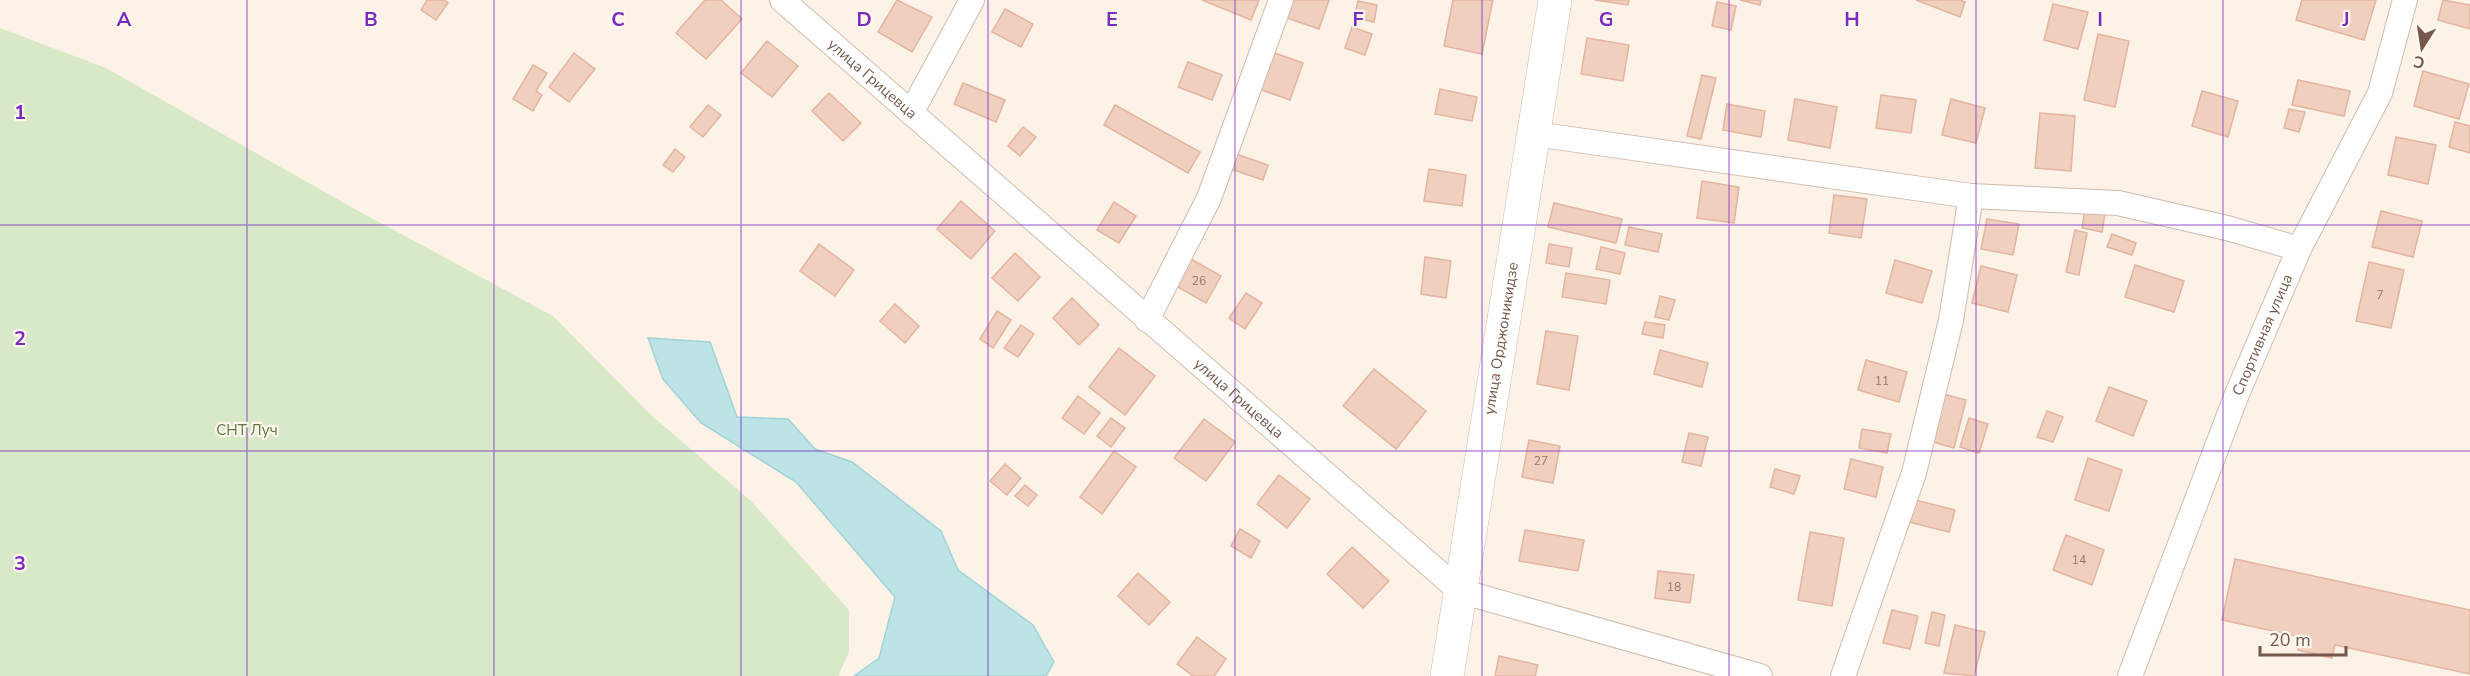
<svg xmlns="http://www.w3.org/2000/svg" width="2470" height="676" font-family="'Nunito Sans',sans-serif">
<style>
.green{fill:#d7e9c6}
.water{fill:#bce3e5;stroke:#a2d3d7;stroke-width:1.5}
.building{fill:#f1cfbf;stroke:#e3b4a0;stroke-width:1.5}
.lines{fill:none;stroke-linecap:round;stroke-linejoin:round}
.street-casing{stroke:#d0bbb0;stroke-width:26}
.secondary-casing{stroke:#d2bbae;stroke-width:34}
.street{stroke:#fff;stroke-width:24}
.secondary{stroke:#fff;stroke-width:33}
.grid{fill:none;stroke:#7b2cbf;stroke-width:1.5;stroke-opacity:0.55}
.labels{text-anchor:middle;dominant-baseline:central;stroke-width:4.5;stroke-linejoin:round;paint-order:stroke}
.number-label{font-size:12px;fill:#947569}
.street-label{font-size:15px;fill:#75574c;stroke:#fff6ee}
.park-label{font-size:15px;fill:#597a44;stroke:#fff6ee}
.grid-label{font-size:20px;text-anchor:middle;font-weight:bold;fill:#7b2cbf;stroke:#fff6ee;stroke-width:4.5;stroke-linejoin:round;paint-order:stroke}
</style>
<rect width="100%" height="100%" fill="#fcf2e7"/>
<!-- green -->
<polygon class="green" points="0,28 106,68 353,208 553,316 651,415 751,501 849,610 849,652 838,676 0,676"/>
<!-- water -->
<polygon class="water" points="648,338 710,342 737,417 788,419 815,449 852,462 941,531 958,570 1033,625 1054,662 1046,676 854,676 879,658 895,597 796,482 701,423 663,379"/>
<!-- building -->
<g class="building">
<polygon points="427,0 444,0 448,3 436,20 421,10"/>
<polygon points="705,0 721,0 742,19 706,59 676,33"/>
<polygon points="897,0 932,17 912,52 878,32"/>
<polygon points="1202,0 1259,0 1251,20"/>
<polygon points="1289,0 1329,0 1319,29 1284,17"/>
<polygon points="1453,0 1493,0 1482,54 1444,46"/>
<polygon points="1595,0 1629,0 1628,5"/>
<polygon points="1740,0 1761,0 1760,5"/>
<polygon points="1916,0 1960,0 1965,2 1960,17"/>
<polygon points="2302,0 2376,0 2364,40 2296,20"/>
<polygon points="2443,0 2470,5 2470,29 2438,20"/>
<polygon points="1358,1 1377,5 1374,22 1354,18"/>
<polygon points="1717,2 1736,6 1731,30 1712,26"/>
<polygon points="2053,4 2088,12 2078,49 2044,40"/>
<polygon points="1005,9 1033,24 1021,47 992,32"/>
<polygon points="1352,27 1372,34 1365,55 1345,48"/>
<polygon points="2098,34 2129,41 2115,107 2084,100"/>
<polygon points="1587,38 1629,45 1623,81 1581,74"/>
<polygon points="767,41 798,66 772,97 741,73"/>
<polygon points="1272,52 1303,63 1290,100 1259,89"/>
<polygon points="574,53 595,69 569,102 549,87"/>
<polygon points="1188,62 1222,75 1212,100 1178,87"/>
<polygon points="533,65 547,73 536,91 542,95 533,111 513,99"/>
<polygon points="2423,71 2469,84 2459,119 2414,106"/>
<polygon points="1702,75 1716,78 1701,139 1687,136"/>
<polygon points="2298,80 2350,91 2344,116 2292,105"/>
<polygon points="963,83 1005,100 996,122 954,104"/>
<polygon points="1440,89 1477,97 1472,121 1435,114"/>
<polygon points="2202,91 2238,101 2228,137 2192,126"/>
<polygon points="829,93 861,123 843,141 812,111"/>
<polygon points="1881,95 1916,100 1911,133 1876,128"/>
<polygon points="1795,99 1837,107 1830,148 1788,140"/>
<polygon points="1951,99 1985,108 1976,143 1942,135"/>
<polygon points="1727,104 1765,111 1761,137 1723,130"/>
<polygon points="708,105 721,115 703,137 690,127"/>
<polygon points="1115,105 1200,152 1188,173 1104,125"/>
<polygon points="2289,109 2305,112 2299,132 2284,128"/>
<polygon points="2040,113 2075,116 2071,171 2035,168"/>
<polygon points="2455,122 2470,126 2470,153 2449,147"/>
<polygon points="1023,127 1036,137 1020,156 1008,146"/>
<polygon points="2396,137 2436,145 2428,184 2388,175"/>
<polygon points="675,149 685,157 673,172 663,165"/>
<polygon points="1233,153 1268,165 1263,180 1228,168"/>
<polygon points="1429,169 1466,175 1462,206 1424,201"/>
<polygon points="1702,181 1739,187 1734,223 1697,218"/>
<polygon points="1834,195 1867,199 1861,238 1829,233"/>
<polygon points="961,201 995,231 971,259 937,229"/>
<polygon points="1114,202 1136,216 1119,243 1097,230"/>
<polygon points="1554,203 1622,219 1616,243 1548,227"/>
<polygon points="2086,203 2106,207 2102,232 2082,228"/>
<polygon points="2381,211 2422,221 2413,257 2372,247"/>
<polygon points="1987,219 2019,224 2013,255 1981,249"/>
<polygon points="1629,227 1662,234 1658,252 1625,245"/>
<polygon points="2075,230 2087,233 2079,275 2066,272"/>
<polygon points="2112,234 2136,243 2132,255 2107,247"/>
<polygon points="819,244 854,270 835,296 800,271"/>
<polygon points="1549,244 1572,248 1569,267 1546,263"/>
<polygon points="1601,247 1625,253 1620,274 1596,269"/>
<polygon points="1015,253 1040,277 1018,301 992,278"/>
<polygon points="1425,257 1451,261 1446,298 1421,294"/>
<polygon points="1191,259 1221,276 1206,303 1176,286"/>
<polygon points="1895,260 1932,271 1922,303 1886,293"/>
<polygon points="2369,262 2404,270 2391,328 2356,321"/>
<polygon points="2135,265 2184,281 2174,312 2125,297"/>
<polygon points="1981,266 2017,275 2008,312 1972,303"/>
<polygon points="1566,273 1610,280 1606,304 1562,297"/>
<polygon points="1246,293 1262,303 1245,329 1229,318"/>
<polygon points="1660,296 1675,300 1669,320 1655,317"/>
<polygon points="1072,298 1099,325 1079,345 1053,318"/>
<polygon points="895,304 919,326 905,343 880,321"/>
<polygon points="997,311 1011,320 993,348 980,339"/>
<polygon points="1645,322 1665,325 1663,338 1642,334"/>
<polygon points="1021,325 1034,334 1018,357 1004,348"/>
<polygon points="1546,331 1578,336 1569,390 1537,384"/>
<polygon points="1119,348 1155,376 1125,415 1089,387"/>
<polygon points="1660,350 1708,363 1702,387 1654,374"/>
<polygon points="1866,360 1907,372 1899,402 1858,390"/>
<polygon points="1374,369 1426,411 1396,449 1343,406"/>
<polygon points="2109,387 2147,401 2133,436 2096,421"/>
<polygon points="1943,394 1966,400 1954,448 1930,441"/>
<polygon points="1078,396 1100,413 1084,434 1062,418"/>
<polygon points="2047,411 2063,417 2053,442 2037,437"/>
<polygon points="1111,418 1125,428 1111,447 1097,436"/>
<polygon points="1969,418 1988,424 1979,453 1960,447"/>
<polygon points="1204,419 1235,442 1206,481 1174,458"/>
<polygon points="1862,429 1891,434 1887,453 1859,448"/>
<polygon points="1689,433 1708,437 1701,466 1682,462"/>
<polygon points="1529,440 1560,446 1553,483 1522,477"/>
<polygon points="1114,451 1136,467 1102,514 1080,497"/>
<polygon points="2088,458 2122,470 2109,511 2075,500"/>
<polygon points="1851,459 1883,467 1876,497 1844,489"/>
<polygon points="1005,464 1021,478 1007,495 990,481"/>
<polygon points="1775,469 1800,476 1794,494 1770,487"/>
<polygon points="1279,475 1310,499 1287,528 1257,504"/>
<polygon points="1025,485 1037,495 1028,506 1015,496"/>
<polygon points="1915,500 1955,510 1949,532 1909,522"/>
<polygon points="1240,529 1260,541 1251,558 1231,546"/>
<polygon points="1525,530 1584,540 1578,571 1519,561"/>
<polygon points="1810,532 1844,538 1832,606 1798,600"/>
<polygon points="2066,535 2104,550 2092,585 2053,570"/>
<polygon points="1352,547 1389,581 1363,608 1327,574"/>
<polygon points="2235,559 2470,610 2470,674 2335,645 2332,658 2298,650 2301,637 2222,620"/>
<polygon points="1658,571 1694,575 1690,603 1655,598"/>
<polygon points="1138,573 1170,602 1149,625 1118,596"/>
<polygon points="1892,610 1918,616 1910,649 1883,643"/>
<polygon points="1932,612 1945,615 1939,646 1925,643"/>
<polygon points="1955,625 1985,632 1974,676 1944,673"/>
<polygon points="1197,637 1226,659 1214,676 1193,676 1177,664"/>
<polygon points="1499,656 1538,665 1535,676 1495,676"/>
</g>
<g class="lines">
<defs>
<g id="street">
<path id="s1" d="M782 0 1460 591 1760 676"/>
<polyline points="911,113 972,0"/>
<polyline points="1535,134 1971,196 1951,320 1914,473 1843,676"/>
<polyline points="1971,196 2118,203 2227,228 2299,249"/>
<polyline points="1147,320 1209,198 1281,0"/>
<path id="s2" d="M2130 676 2237 394 2299 249 2380 93 2405 0"/>
</g>
<g id="secondary">
<path id="s3" d="M1447 676 1555 0"/>
</g>
</defs>
<!-- street casing -->
<use href="#street" class="street-casing"/>
<!-- secondary casing -->
<use href="#secondary" class="secondary-casing"/>
<!-- street -->
<use href="#street" class="street"/>
<!-- secondary -->
<use href="#secondary" class="secondary"/>
</g>
<!-- grid -->
<path class="grid" d="M247 0V676M494 0V676M741 0V676M988 0V676M1235 0V676M1482 0V676M1729 0V676M1976 0V676M2223 0V676M0 225H2470M0 451H2470"/>
<g class="labels">
<!-- number labels -->
<g class="number-label">
<text x="1199" y="281">26</text>
<text x="2380" y="295">7</text>
<text x="1882" y="381">11</text>
<text x="1541" y="461">27</text>
<text x="2079" y="560">14</text>
<text x="1674" y="587">18</text>
</g>
<!-- street labels -->
<g class="street-label">
<text stroke="none"><textPath href="#s1" startOffset="120">улица Грицевца</textPath></text>
<text stroke="none"><textPath href="#s2" startOffset="366">Спортивная улица</textPath></text>
<text stroke="none"><textPath href="#s3" startOffset="342">улица Орджоникидзе</textPath></text>
<text stroke="none"><textPath href="#s1" startOffset="606">улица Грицевца</textPath></text>
</g>
<!-- park labels -->
<g class="park-label">
<text x="247" y="430">СНТ Луч</text>
</g>
</g>
<g class="grid-label">
<text x="124" y="26">A</text>
<text x="371" y="26">B</text>
<text x="618" y="26">C</text>
<text x="864" y="26">D</text>
<text x="1112" y="26">E</text>
<text x="1358" y="26">F</text>
<text x="1606" y="26">G</text>
<text x="1852" y="26">H</text>
<text x="2100" y="26">I</text>
<text x="2346" y="26">J</text>
<text x="20" y="119">1</text>
<text x="20" y="345">2</text>
<text x="20" y="570">3</text>
</g>
<!-- north arrow -->
<g transform="translate(2422 48) rotate(192)" stroke="#fff6ee" stroke-width="4.5" paint-order="stroke">
<path d="M0-4.5L10 22L0 15L-10 22Z" fill="#75574c"/>
<text y="-9" font-size="16" font-weight="bold" text-anchor="middle" fill="#75574c">С</text>
</g>
<!-- scale -->
<path d="M2260 646v9h86v-9" fill="none" stroke="#75574c" stroke-width="3"/>
<text x="2269" y="646" font-size="18" fill="#75574c" stroke="#fff6ee" stroke-width="4.5" paint-order="stroke">20 m</text>
</svg>
